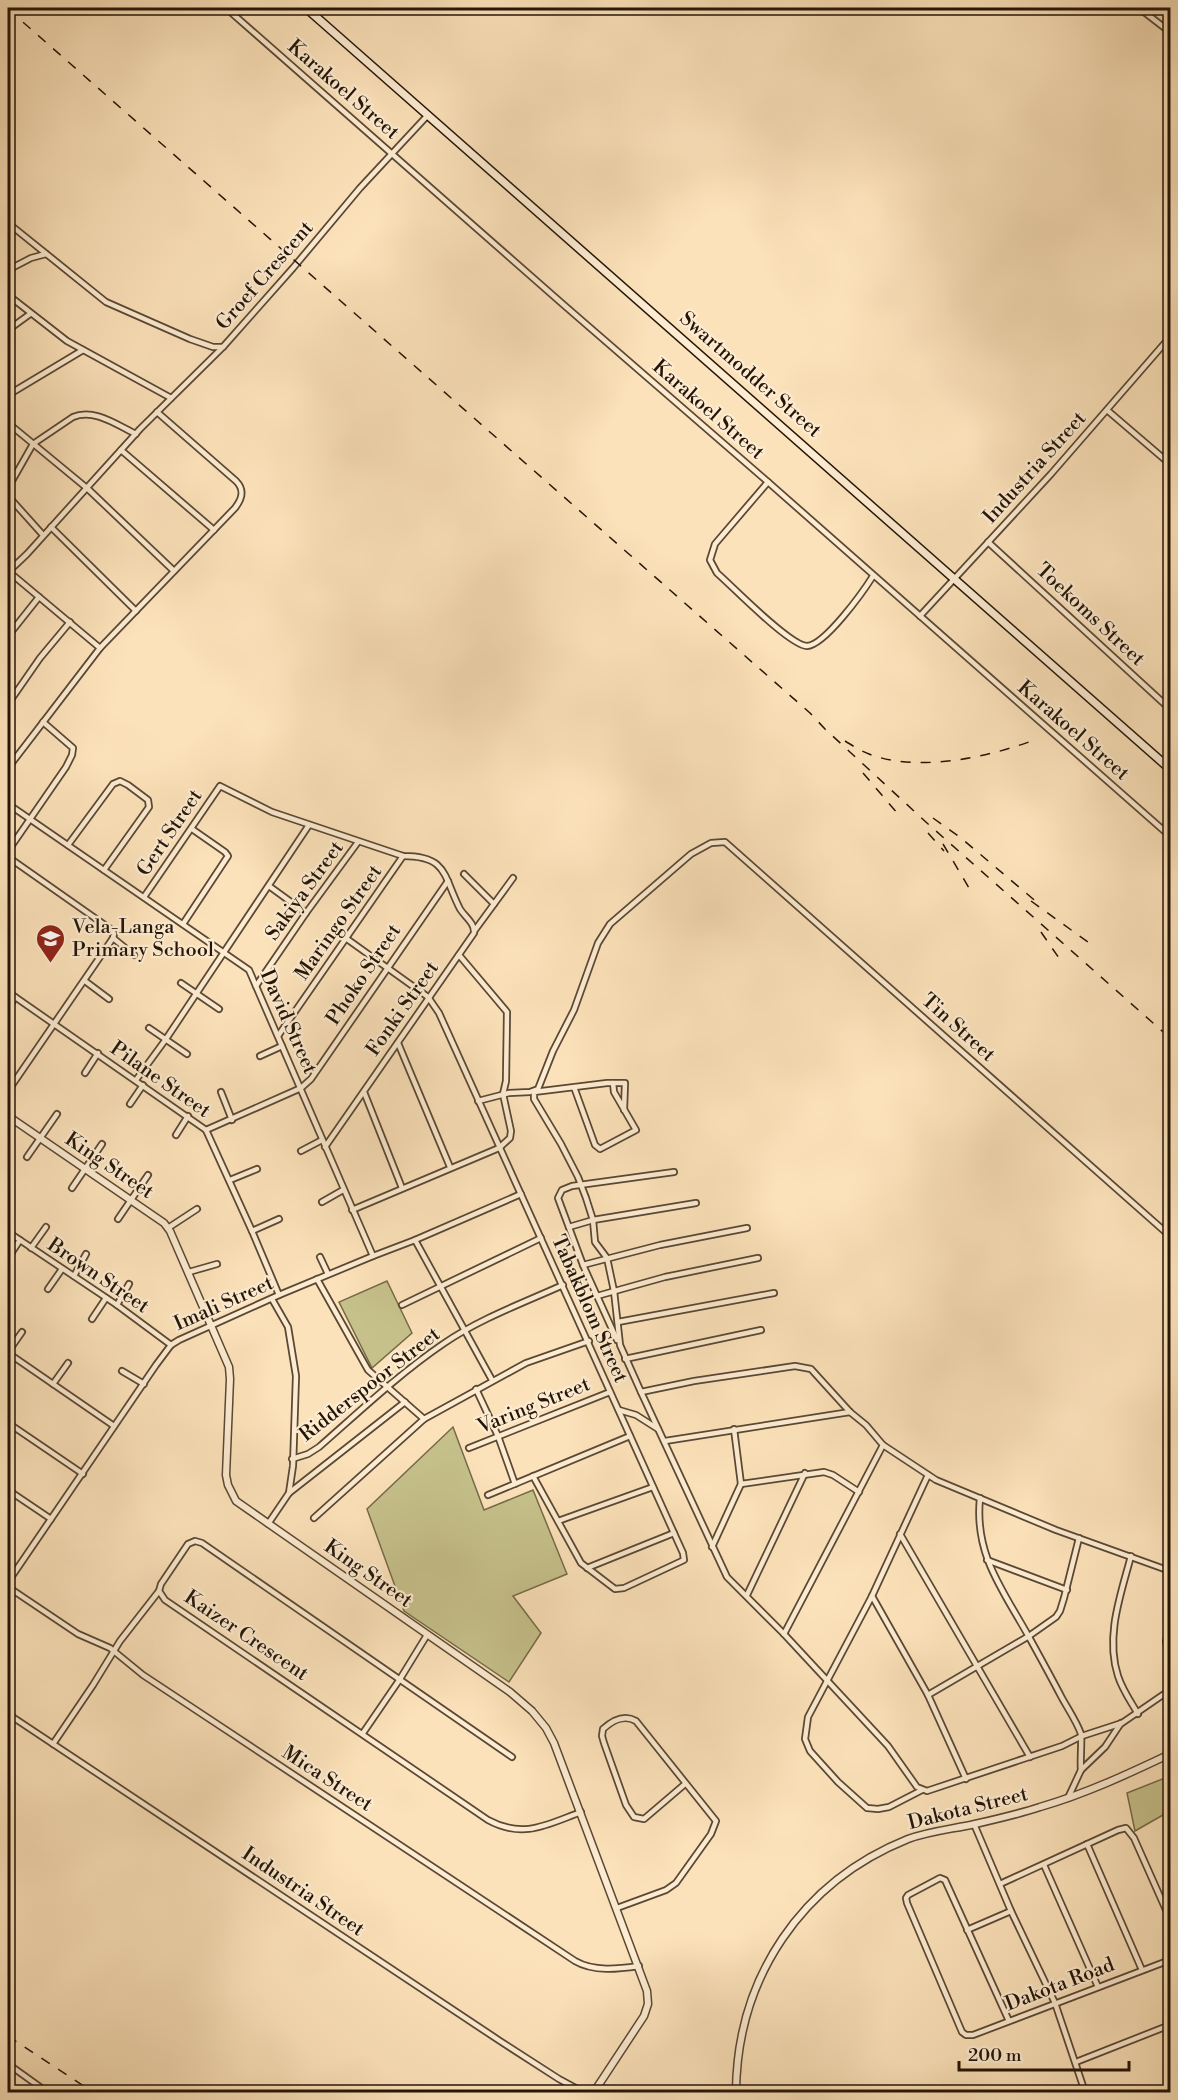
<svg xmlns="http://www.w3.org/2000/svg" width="1178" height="2100" font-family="'Libre Bodoni',serif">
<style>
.green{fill:#c6c18b;stroke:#756b49;stroke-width:1.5}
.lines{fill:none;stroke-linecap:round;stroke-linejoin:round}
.minor-casing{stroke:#5a4834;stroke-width:8}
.tertiary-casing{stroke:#5a4834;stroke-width:9}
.secondary-casing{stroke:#241507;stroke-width:10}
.minor{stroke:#fdecd2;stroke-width:4.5}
.tertiary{stroke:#fdecd2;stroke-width:6}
.secondary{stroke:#fdecd2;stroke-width:7}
.rail{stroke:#241507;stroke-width:1.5;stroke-dasharray:10 10;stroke-linecap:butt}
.labels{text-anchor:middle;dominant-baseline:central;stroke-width:4.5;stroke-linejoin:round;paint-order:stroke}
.street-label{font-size:20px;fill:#241507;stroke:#fdecd2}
.poi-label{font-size:20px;fill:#241507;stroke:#fdecd2;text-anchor:start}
</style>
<rect width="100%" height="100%" fill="#fce2ba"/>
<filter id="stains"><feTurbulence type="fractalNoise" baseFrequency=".00333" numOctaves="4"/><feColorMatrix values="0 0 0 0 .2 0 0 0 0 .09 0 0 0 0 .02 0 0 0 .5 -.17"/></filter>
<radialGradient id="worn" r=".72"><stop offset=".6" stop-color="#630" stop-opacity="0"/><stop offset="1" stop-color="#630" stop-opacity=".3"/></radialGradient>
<!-- green -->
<g class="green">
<polygon points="387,1281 412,1333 372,1368 339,1302"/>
<polygon points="453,1427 484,1510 533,1490 567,1574 513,1596 541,1633 509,1682 404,1611 367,1509"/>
<polygon points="1170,1776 1170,1811 1135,1831 1127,1793"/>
</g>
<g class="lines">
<defs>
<g id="minor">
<polyline points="226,8 565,306 768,482 1170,836"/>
<polyline points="1139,8 1170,32"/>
<polyline points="8,223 106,302 190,339 213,347 223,347 293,268 360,188 427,116"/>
<polyline points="8,270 31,258 46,254"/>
<polyline points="8,295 67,341 171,398"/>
<polyline points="8,330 30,314"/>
<polyline points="8,395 83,350"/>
<polyline points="1107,410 1170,464"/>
<polyline points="8,423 88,489 174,571"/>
<polyline points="121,450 214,530"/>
<path d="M768 482 715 544 710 560 717 573C732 586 790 646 807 646 825 645 863 592 873 576"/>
<path d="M8 488 33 444 73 417C94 408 117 425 136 434"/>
<polyline points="8,496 43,535"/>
<polyline points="51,527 136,611"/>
<polyline points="988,542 1170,709"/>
<polyline points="8,572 27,554 140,429 223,347"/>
<polyline points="920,616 1051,474 1170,337"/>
<polyline points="8,636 39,597"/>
<path d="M100 648 235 508C242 499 245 490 236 481L157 412"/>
<polyline points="8,704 40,658 70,622"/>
<polyline points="8,768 100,648 8,571"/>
<polyline points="8,804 249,970 373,1256"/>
<polyline points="68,845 113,784 120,781 128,785 148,800 149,807 104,870"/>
<polyline points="8,851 66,767 72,755 73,748 43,722"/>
<polyline points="8,857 112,930 114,934 113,938"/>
<polyline points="464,874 494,904"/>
<polyline points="269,886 306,913"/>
<path d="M144 897 220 786 272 812 403 856C448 856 443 876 460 909 465 917 475 923 474 933L325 1147"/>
<polyline points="183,924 228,856 225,852 192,829"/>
<polyline points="475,930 513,878"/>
<polyline points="113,938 134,955"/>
<polyline points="347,939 428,997 439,1013 683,1553 684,1560 624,1588 615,1589 581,1563 533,1476"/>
<polyline points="85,981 109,999"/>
<polyline points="181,983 219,1009"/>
<polyline points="256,986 306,913 358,842"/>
<polyline points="8,992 206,1130 252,1231 279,1295"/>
<polyline points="8,1009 15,997"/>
<polyline points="149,1028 187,1054"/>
<polyline points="278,1036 403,856"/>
<polyline points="398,1043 450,1167"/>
<polyline points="260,1056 282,1046"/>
<polyline points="85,1073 98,1053"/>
<polyline points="136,1080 166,1039 309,825"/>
<polyline points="613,1083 625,1083 624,1110"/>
<polyline points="574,1087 595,1145 600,1149 636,1130 614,1092 613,1083 607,1083 534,1092 534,1099 561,1144 578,1177 586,1198 593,1220 595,1242 607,1258 614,1291 620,1345 641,1392"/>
<polyline points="8,1091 113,938"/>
<polyline points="221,1092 232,1120"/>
<polyline points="364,1092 402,1188"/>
<polyline points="478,1101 509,1093 530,1092 538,1089 553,1051 574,1010 598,943 610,924 691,854 711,843 725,842 1170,1236"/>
<polyline points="130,1104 143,1085"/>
<polyline points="206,1130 301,1088 311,1079 448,881"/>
<polyline points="176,1135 188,1116"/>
<polyline points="301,1151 322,1140"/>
<polyline points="27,1157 57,1114"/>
<polyline points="230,1180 257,1169"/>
<polyline points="72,1188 102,1144"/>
<polyline points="322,1202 343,1190"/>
<polyline points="352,1210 499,1148 510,1138 511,1131 503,1094 506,1081 507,1012 459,955"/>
<polyline points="118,1219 148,1175"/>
<polyline points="569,1227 593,1220 696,1203"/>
<polyline points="168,1228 197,1209"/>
<polyline points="252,1231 279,1219"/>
<polyline points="8,1232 117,1305 171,1345"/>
<polyline points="415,1240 492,1380"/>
<polyline points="31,1248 46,1227"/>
<polyline points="320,1257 328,1274"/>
<polyline points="8,1258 20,1240"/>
<polyline points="583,1265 660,1245 747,1228"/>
<polyline points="189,1272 217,1264"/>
<polyline points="74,1276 86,1254"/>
<polyline points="317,1279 368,1370 424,1419"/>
<polyline points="48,1289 62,1269"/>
<polyline points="597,1296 665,1277 758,1258"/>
<polyline points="272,1299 288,1327 296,1376 293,1466 289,1493"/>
<polyline points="117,1305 129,1284"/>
<polyline points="402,1305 541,1238"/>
<polyline points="92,1319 106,1298"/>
<polyline points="618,1322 774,1293"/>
<polyline points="617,1340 583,1265 558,1198 562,1190 572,1186 674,1172"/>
<polyline points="8,1352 22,1332"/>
<polyline points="8,1353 114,1426"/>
<polyline points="625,1359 761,1330"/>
<polyline points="122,1371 144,1384"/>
<polyline points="53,1384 68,1363"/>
<polyline points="476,1389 498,1436 515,1484"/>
<polyline points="619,1410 636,1415 658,1429"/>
<polyline points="8,1423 83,1474"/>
<polyline points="665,1441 850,1412"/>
<polyline points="469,1448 610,1392"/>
<path d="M292 1459 308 1454 319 1447C359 1412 399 1374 443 1344 479 1319 523 1303 563 1285"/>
<polyline points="741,1484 824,1472 833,1475 859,1492"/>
<polyline points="8,1490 51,1519"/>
<polyline points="488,1495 630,1436"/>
<path d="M980 1498C974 1555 1003 1590 1029 1637 1040 1657 1051 1677 1062 1698 1068 1709 1077 1722 1081 1734 1082 1738 1080 1762 1081 1770"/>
<polyline points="314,1518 424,1419 526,1363 589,1341"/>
<polyline points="558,1521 653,1487"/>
<polyline points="268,1524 289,1493 405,1402"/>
<polyline points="900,1534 1030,1757"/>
<polyline points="712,1547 741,1484 734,1429"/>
<path d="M1131 1556C1121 1594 1105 1636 1118 1676 1122 1689 1131 1702 1138 1714"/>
<polyline points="987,1560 1067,1590"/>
<polyline points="587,1568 674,1533"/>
<polyline points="1170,1571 1056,1530 936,1480 883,1445 866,1425 850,1412 811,1369 795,1366 694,1381 641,1392 727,1577 784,1634 888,1746 917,1787 927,1791 1062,1746 1082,1736 1122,1723 1170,1690"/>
<polyline points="8,1582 156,1365 171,1345 179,1340 279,1295 373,1256 415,1240 521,1194"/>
<path d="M8 1587 78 1634 110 1648 143 1675 205 1716 575 1961C594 1972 618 1969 639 1966"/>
<polyline points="747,1595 805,1473"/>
<polyline points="872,1596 928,1695 966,1779"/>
<polyline points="1170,1620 1166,1642 1170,1657"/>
<polyline points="784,1634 883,1445"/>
<polyline points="928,1695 1029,1636 1056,1617 1060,1611 1064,1598 1079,1538"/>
<polyline points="8,1714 500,2041 559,2079 583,2092"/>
<polyline points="363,1733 400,1679 427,1635"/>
<polyline points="53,1744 93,1685 120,1641 159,1591"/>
<path d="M512 1757 202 1543 195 1541 188 1544 161 1584 159 1591 165 1600 488 1820C523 1839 546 1825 581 1812"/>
<polyline points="922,1790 889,1807 878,1809 867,1808 838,1782 810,1751 805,1739 808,1717 872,1596 928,1475"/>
<polyline points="1068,1798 1081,1770 1105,1747 1121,1723"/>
<polyline points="974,1824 1011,1911 1055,2003 1085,2092"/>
<polyline points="1087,1844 1142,1970"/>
<polyline points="1044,1865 1098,1987"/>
<polyline points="1000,1884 1118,1830 1126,1828 1134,1838 1170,1919"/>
<path d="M617 1908 666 1890 676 1883 711 1834 716 1821 636 1721C624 1714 613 1720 603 1729L602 1736 604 1743 626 1805 634 1817 644 1819 685 1784"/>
<polyline points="967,1930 1011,1911"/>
<polyline points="1009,2021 945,1880 940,1878 908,1895 906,1898 907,1903 962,2032 966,2035 973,2035 1170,1960"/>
<polyline points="1076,2062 1170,2025"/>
<polyline points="8,2064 47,2092"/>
<polyline points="1157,2092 1170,2088"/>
</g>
<g id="tertiary">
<polyline points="8,1116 164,1223 170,1231 229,1367 230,1379 226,1475 228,1485 236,1501 510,1692 532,1711 546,1728 554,1743 647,1991 648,2004 644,2016 594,2092"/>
<path d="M736 2092C737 1978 801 1882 908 1839 930 1831 953 1829 975 1824 997 1819 1019 1814 1040 1807 1085 1794 1128 1774 1170 1754"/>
</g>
<polyline id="secondary" points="306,8 1170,769"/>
</defs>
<!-- minor casing -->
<use href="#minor" class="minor-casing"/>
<!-- tertiary casing -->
<use href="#tertiary" class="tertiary-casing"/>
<!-- secondary casing -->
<use href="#secondary" class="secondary-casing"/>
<!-- minor -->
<use href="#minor" class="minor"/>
<!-- tertiary -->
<use href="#tertiary" class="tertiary"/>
<!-- secondary -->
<use href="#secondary" class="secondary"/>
<!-- rail -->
<g class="rail">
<polyline points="8,9 810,713 825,729 927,823 1170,1038"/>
<path d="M845 741C853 746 861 751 869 754 918 773 990 757 1037 739"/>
<polyline points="863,773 898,814"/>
<polyline points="933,818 961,838 1039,904"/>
<polyline points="928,833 944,851"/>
<polyline points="943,844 972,893"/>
<polyline points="1031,901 1092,945"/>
<polyline points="1041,932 1061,961"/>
<polyline points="8,2036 93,2092"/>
</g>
</g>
<!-- icons -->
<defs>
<symbol id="school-pin" viewBox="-11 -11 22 30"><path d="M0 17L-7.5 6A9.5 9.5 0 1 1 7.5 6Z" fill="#8f2418" stroke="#fdecd2"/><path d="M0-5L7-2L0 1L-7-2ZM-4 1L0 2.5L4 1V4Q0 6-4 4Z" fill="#fff"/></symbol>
</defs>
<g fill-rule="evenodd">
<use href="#school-pin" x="34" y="922" width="33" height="45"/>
</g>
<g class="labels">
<!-- street labels -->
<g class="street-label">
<text transform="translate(343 90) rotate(41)">Karakoel Street</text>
<text transform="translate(265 276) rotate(-49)">Groef Crescent</text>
<text transform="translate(750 375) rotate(41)">Swartmodder Street</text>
<text transform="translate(708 410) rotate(41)">Karakoel Street</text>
<text transform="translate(1035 468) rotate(-48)">Industria Street</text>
<text transform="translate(1090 615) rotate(43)">Toekoms Street</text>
<text transform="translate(1073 731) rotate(41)">Karakoel Street</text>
<text transform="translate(170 833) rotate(-56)">Gert Street</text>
<text transform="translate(305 891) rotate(-54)">Sakiya Street</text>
<text transform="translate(339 923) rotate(-55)">Maringo Street</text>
<text transform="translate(364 975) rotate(-56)">Phoko Street</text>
<text transform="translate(403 1009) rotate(-55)">Fonki Street</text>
<text transform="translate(288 1022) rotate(66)">David Street</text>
<text transform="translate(958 1028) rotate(42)">Tin Street</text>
<text transform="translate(160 1080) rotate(35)">Pilane Street</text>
<text transform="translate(109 1166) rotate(34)">King Street</text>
<text transform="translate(98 1276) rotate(34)">Brown Street</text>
<text transform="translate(224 1304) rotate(-24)">Imali Street</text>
<text transform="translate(589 1309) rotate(66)">Tabakblom Street</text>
<text transform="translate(370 1385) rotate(-38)">Ridderspoor Street</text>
<text transform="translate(534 1406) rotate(-22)">Varing Street</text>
<text transform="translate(368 1574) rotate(35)">King Street</text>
<text transform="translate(246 1636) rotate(34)">Kaizer Crescent</text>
<text transform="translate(327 1779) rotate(33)">Mica Street</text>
<text transform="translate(968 1809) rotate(-14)">Dakota Street</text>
<text transform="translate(303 1892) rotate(34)">Industria Street</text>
<text transform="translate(1060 1985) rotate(-21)">Dakota Road</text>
</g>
<!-- poi labels -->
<g class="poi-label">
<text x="72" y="927">Vela-Langa<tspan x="72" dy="23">Primary School</tspan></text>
</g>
</g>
<!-- margin -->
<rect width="1178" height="2100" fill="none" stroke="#fce2ba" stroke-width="30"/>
<rect x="9" y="9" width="1160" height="2082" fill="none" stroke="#241507" stroke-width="3"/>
<rect x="15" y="15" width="1148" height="2070" fill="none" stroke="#241507" stroke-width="1.5"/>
<!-- scale -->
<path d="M959 2061v9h170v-9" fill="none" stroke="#241507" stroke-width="3"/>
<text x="968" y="2061" font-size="18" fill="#241507" stroke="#fdecd2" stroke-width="4.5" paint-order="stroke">200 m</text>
<rect width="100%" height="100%" filter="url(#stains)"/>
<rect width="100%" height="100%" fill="url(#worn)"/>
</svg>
